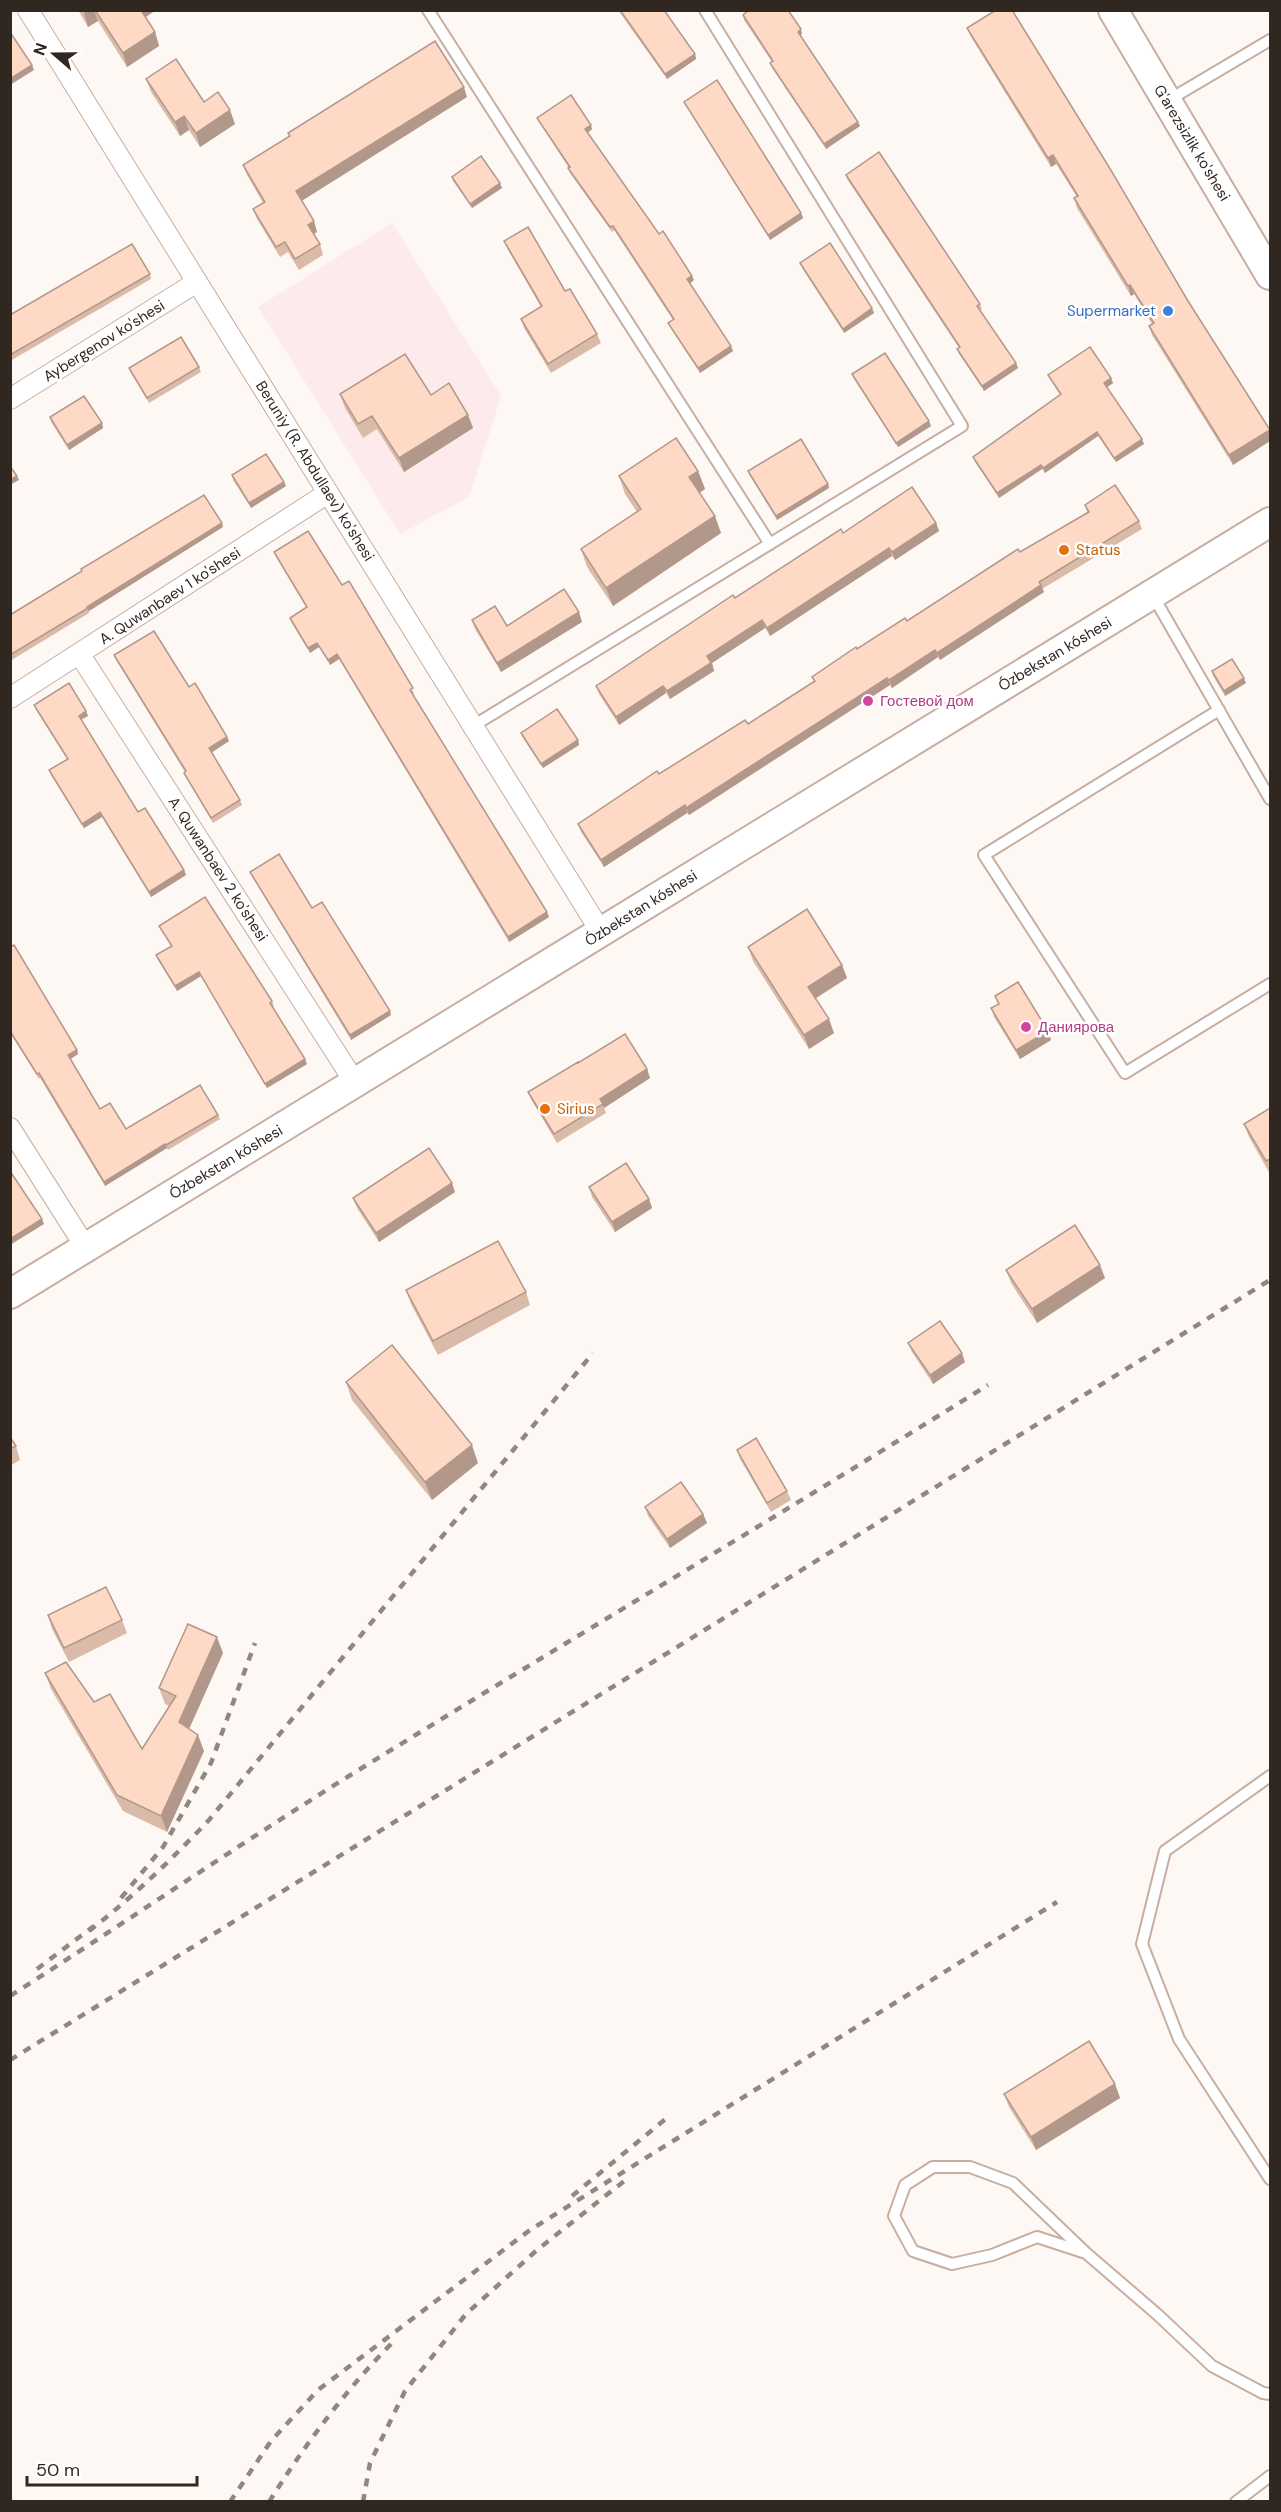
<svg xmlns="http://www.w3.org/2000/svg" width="1281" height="2512" font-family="'DM Sans',sans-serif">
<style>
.education{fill:#fcebea}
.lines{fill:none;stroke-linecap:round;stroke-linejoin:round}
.lane-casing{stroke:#c8ae9f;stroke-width:14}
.street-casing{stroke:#c8ae9f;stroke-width:22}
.secondary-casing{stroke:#c8ae9f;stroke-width:32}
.lane{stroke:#fff;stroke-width:10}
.street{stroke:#fff;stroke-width:20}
.secondary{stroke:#fff;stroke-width:28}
.rail{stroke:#908783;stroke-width:4.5;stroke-dasharray:8 8;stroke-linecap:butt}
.wall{fill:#dabba9}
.shaded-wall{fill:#b2988a}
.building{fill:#fed9c5;stroke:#b2988a;stroke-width:1.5}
.shop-dot{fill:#3f7fe0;stroke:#fff;stroke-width:2}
.food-dot{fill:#e8710a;stroke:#fff;stroke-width:2}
.hotel-dot{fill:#d1479c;stroke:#fff;stroke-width:2}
.labels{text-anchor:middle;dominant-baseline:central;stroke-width:5;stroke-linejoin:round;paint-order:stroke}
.street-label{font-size:15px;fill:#312721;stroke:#fff}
.shop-label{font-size:15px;fill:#366cbe;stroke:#fff;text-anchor:end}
.food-label{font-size:15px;fill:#c56008;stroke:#fff;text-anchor:start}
.hotel-label{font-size:15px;fill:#b23c85;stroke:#fff;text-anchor:start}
</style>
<rect width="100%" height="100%" fill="#fef8f5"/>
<!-- education -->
<polygon class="education" points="392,223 501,396 469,497 400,534 258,307"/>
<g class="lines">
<defs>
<g id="lane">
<polyline points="428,10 770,544"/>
<polyline points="1167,101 1270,40"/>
<polyline points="1152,594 1270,799"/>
<polyline points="1219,710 984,855 1125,1073 1270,984"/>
<polyline points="473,726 962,426 705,10"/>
<polyline points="1270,1776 1165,1851 1142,1944 1179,2039 1270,2179"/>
<polyline points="1086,2253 1037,2237 992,2255 952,2264 913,2251 894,2216 905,2185 933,2167 970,2167 1013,2183 1086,2253 1158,2315 1212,2366 1263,2393 1270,2394"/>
<polyline points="1236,2502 1270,2476"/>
</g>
<g id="street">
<polyline points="28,10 601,932"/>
<polyline points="10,399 197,282"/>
<polyline points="80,655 356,1084"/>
<polyline points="10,698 328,493"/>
<polyline points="10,1128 86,1248"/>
</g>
<g id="secondary">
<polyline points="1113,10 1270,275"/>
<polyline points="10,1294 1270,522"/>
</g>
</defs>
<!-- lane casing -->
<use href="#lane" class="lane-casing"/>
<!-- street casing -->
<use href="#street" class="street-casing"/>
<!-- secondary casing -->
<use href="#secondary" class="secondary-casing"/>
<!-- lane -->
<use href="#lane" class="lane"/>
<!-- street -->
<use href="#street" class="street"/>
<!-- secondary -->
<use href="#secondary" class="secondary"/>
<!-- rail -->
<g class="rail">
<polyline points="121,1898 163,1847 211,1763 255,1643"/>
<path d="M89 1931C133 1897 171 1860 209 1820L593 1353"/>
<polyline points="37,1969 94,1926"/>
<path d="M10 1996C131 1919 248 1838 370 1763 576 1636 783 1513 988 1385"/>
<polyline points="10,2060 1270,1280"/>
<polyline points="572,2196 668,2117"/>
<polyline points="230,2502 271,2441 318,2390 530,2230 1057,1902"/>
<path d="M269 2502C306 2443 347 2388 396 2339"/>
<polyline points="363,2502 370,2463 405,2391 466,2314 537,2250 628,2178"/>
</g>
</g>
<!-- wall -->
<g class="wall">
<polygon points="78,10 156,10 145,18 155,32 159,46 127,67 98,21 88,27"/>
<polygon points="618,10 664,10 695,54 696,59 667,79"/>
<polygon points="747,10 788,10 802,34 800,35 860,126 826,149 772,68 770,63 772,62 744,20 743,15 748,12"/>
<polygon points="967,28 1188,301 1270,430 1270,441 1233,465 1152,335 1149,326 1152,324 1134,294 1131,296 1077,208 1074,198 1077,197 1056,164 1051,167 971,37"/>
<polygon points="146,79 204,102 235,124 200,147 189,130 180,136 151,92"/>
<polygon points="467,97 301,201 317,232 314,234 320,244 323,255 299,270 288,252 280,257 257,219 253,209 263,203 247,175 243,165 289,137 288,133"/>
<polygon points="684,102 801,213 803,218 770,240 686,106"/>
<polygon points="537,118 592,129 588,133 659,234 694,280 690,283 733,351 700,373 670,327 668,323 673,320 614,230 612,232 570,173 568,168 569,168 539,122"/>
<polygon points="846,175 980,304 982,309 980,310 1018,368 984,391 959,354 957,349 959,348 847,179"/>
<polygon points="452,177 502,188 472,208 453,181"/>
<polygon points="504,241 565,291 597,334 601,343 551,373 524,328 521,319 541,307 508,250"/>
<polygon points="800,263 874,313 844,333 802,268"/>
<polygon points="150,274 151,279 10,361 10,315"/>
<polygon points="199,367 201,372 149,403 131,373 129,368"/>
<polygon points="852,374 931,426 898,447 854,379"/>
<polygon points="1048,375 1111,378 1113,383 1107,387 1144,444 1116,462 1098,436 1045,473 1042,469 999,498 975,462 973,457 1060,395 1050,379"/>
<polygon points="340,394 431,395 468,415 473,428 404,472 377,429 363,438 345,408"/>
<polygon points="50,417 102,423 103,428 69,450 51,422"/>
<polygon points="698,471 705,489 699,493 721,533 613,606 587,567 581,549 637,512 625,494 619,476"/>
<polygon points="748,471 828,484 829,488 777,520 750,476"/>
<polygon points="232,475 284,482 286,486 251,508 233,480"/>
<polygon points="1085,505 1139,521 1142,529 1042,589 1044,592 940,660 938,657 892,688 890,685 689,815 687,813 604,867 581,832 578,824 659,774 748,724 814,681 812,677 1087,512"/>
<polygon points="936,523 939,531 895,560 892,556 770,636 765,628 712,663 714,671 670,699 666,693 619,725 599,694 596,686 735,598 843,533"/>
<polygon points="223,527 89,611 89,613 10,661 10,615 82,571 81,569"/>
<polygon points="274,552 342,585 414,693 413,694 549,917 509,942 339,659 330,665 319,647 310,653 291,622 290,618 306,607 276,557"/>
<polygon points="472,620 507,626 582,622 501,672 475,629"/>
<polygon points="114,655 189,687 227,737 229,741 211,752 240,800 242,805 213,823 186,777 184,773 185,772 116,660"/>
<polygon points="1212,671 1246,683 1225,696 1213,676"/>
<polygon points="34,705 86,711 88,716 81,720 138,812 184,870 186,875 151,897 102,817 84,828 51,775 49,770 67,759 36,710"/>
<polygon points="521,733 578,740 579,745 543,768 523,738"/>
<polygon points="250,872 312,908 391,1015 351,1040 252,876"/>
<polygon points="159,926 272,1001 274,1006 273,1007 307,1064 267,1088 201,976 177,991 158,960 156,955 171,946 161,930"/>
<polygon points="10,947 77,1050 78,1054 70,1059 100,1109 126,1129 218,1115 220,1119 168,1150 167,1148 105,1186 40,1078 39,1079 10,1033"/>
<polygon points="748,947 842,965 847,978 816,998 834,1033 809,1049 753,961"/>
<polygon points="995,996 1048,1031 1051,1040 1020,1059 994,1017 991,1008 998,1004"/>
<polygon points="578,1063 647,1069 650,1078 604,1108 606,1113 557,1143 532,1101 528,1092"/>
<polygon points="1270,1108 1270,1174 1249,1137 1244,1124"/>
<polygon points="589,1187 649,1199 652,1208 615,1232 592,1197"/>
<polygon points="455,1192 379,1242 357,1208 353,1198"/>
<polygon points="1006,1270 1105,1278 1037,1323 1011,1283"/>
<polygon points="406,1290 526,1292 530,1305 438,1355 411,1304"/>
<polygon points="908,1343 965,1362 933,1384 912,1352"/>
<polygon points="346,1382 478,1463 432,1500 352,1400"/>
<polygon points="10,1437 16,1446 20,1460 10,1466"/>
<polygon points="737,1450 787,1491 791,1500 771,1512 740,1459"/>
<polygon points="645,1507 703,1514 707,1523 670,1548 648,1516"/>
<polygon points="48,1615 122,1620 127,1633 69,1662 52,1629"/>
<polygon points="223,1653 189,1729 204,1751 167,1832 123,1811 51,1689 45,1673 94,1702 142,1749 169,1706 165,1704 159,1688"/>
<polygon points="1115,2084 1120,2098 1036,2150 1009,2107 1004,2094"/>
</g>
<!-- shaded-wall -->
<g class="shaded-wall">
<polygon points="88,10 94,10 98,21 88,27 84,13"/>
<polygon points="139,10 156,10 142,19"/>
<polygon points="801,29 802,34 799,36 798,32"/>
<polygon points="155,32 159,46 127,67 123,53"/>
<polygon points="695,54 696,59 667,79 665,74"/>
<polygon points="32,65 34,70 10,85 10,79"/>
<polygon points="464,87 467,97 300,202 296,191"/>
<polygon points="230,110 235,124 200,147 196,133"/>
<polygon points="184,116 189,130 180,136 175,122"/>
<polygon points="858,122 860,126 826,149 824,144"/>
<polygon points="591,125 592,129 587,133 585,129"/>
<polygon points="1053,155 1056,164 1051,167 1048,158"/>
<polygon points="500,183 502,188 472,208 470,204"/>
<polygon points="801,213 803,218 770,240 768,235"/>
<polygon points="314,221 317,232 312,235 308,225"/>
<polygon points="692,276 694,280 689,284 687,279"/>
<polygon points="1130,285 1134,294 1131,296 1128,286"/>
<polygon points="872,308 874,313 844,333 843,329"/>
<polygon points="731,346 733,351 700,373 698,368"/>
<polygon points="1016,363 1018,368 984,391 982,386"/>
<polygon points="1111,378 1113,383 1106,388 1104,383"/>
<polygon points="468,415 473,428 404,472 399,458"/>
<polygon points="929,421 931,426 898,447 896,443"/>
<polygon points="102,423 103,428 69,450 67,445"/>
<polygon points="1270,430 1270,441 1233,465 1229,455"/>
<polygon points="1097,432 1098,436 1045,473 1043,468"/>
<polygon points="1142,439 1144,444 1116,462 1114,458"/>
<polygon points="1041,465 1042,469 999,498 997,493"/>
<polygon points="698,471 705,489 696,495 689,477"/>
<polygon points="17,476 19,480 10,485 10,480"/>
<polygon points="284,482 286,486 251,508 249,503"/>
<polygon points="828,484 829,488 777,520 776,516"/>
<polygon points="715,516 721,533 613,606 606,588"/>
<polygon points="222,523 223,527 89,611 87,607"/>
<polygon points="936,523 939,531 895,560 892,552"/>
<polygon points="889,548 892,556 770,636 767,628"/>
<polygon points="1041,585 1044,592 940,660 937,653"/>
<polygon points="579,612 582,622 501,672 497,663"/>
<polygon points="762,620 765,628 712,663 714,671 670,699 667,691 707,656"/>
<polygon points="317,643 319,647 310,653 308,648"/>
<polygon points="935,650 938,657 892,688 889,680"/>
<polygon points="337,654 339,659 330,665 328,660"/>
<polygon points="887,678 890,685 689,815 686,808"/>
<polygon points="1244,678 1246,683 1225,696 1224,691"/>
<polygon points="663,686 666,693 619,725 616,717"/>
<polygon points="86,711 88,716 80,720 79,716"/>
<polygon points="227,737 229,741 211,753 209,748"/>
<polygon points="578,740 579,745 543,768 541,764"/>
<polygon points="685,805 687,813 604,867 601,860"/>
<polygon points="100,812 102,817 84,828 82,824"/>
<polygon points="184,870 186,875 151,897 149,892"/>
<polygon points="547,912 549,917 509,942 508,937"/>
<polygon points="842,965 847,978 813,1000 808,987"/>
<polygon points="199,972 201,976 177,991 175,986"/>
<polygon points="390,1011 391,1015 351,1040 350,1035"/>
<polygon points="829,1019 834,1033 809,1049 804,1035"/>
<polygon points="1048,1031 1051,1040 1020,1059 1016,1050"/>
<polygon points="77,1050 78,1054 69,1060 68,1055"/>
<polygon points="305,1059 307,1064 267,1088 265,1084"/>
<polygon points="647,1069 650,1078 604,1108 600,1099"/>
<polygon points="165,1144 167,1148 105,1186 104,1182"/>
<polygon points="452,1183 455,1192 379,1242 376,1233"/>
<polygon points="649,1199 652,1208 615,1232 612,1222"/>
<polygon points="42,1219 44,1224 10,1245 10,1239"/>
<polygon points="1100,1265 1105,1278 1037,1323 1032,1309"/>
<polygon points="962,1353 965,1362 933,1384 930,1375"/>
<polygon points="472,1445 478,1463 432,1500 425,1482"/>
<polygon points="703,1514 707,1523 670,1548 667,1539"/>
<polygon points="217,1637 223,1653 185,1738 179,1722"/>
<polygon points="198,1735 204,1751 167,1832 161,1816"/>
<polygon points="1115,2084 1120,2098 1036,2150 1031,2137"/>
</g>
<!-- building -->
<g class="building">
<polygon points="95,10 141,10 155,32 123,53"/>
<polygon points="620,10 664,10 695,54 665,74"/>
<polygon points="749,10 788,10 801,29 798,32 858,122 824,144 770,63 773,61 743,15"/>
<polygon points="996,10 1012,10 1109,167 1188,301 1270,430 1229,455 1149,326 1154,323 1130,285 1128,286 1074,198 1078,196 1053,155 1048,158 967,28"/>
<polygon points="10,32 32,65 10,79"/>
<polygon points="435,41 464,87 296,191 314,221 308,225 320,244 295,259 285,242 276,247 253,209 265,202 243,165 290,136 288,133"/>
<polygon points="176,59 204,102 218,92 230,110 196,133 184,116 175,122 146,79"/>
<polygon points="717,80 801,213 768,235 684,102"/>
<polygon points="571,95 591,125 585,129 659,234 663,231 692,276 687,279 731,346 698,368 668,323 674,319 613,226 610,227 568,168 570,167 537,118"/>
<polygon points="879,152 980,304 977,306 1016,363 982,386 957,349 960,347 846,175"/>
<polygon points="481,156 500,183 470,204 452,177"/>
<polygon points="528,227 565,291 570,289 597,334 548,364 521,319 542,306 504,241"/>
<polygon points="830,243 872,308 843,329 800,263"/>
<polygon points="132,244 150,274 10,355 10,315"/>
<polygon points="181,337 199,367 147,398 129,368"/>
<polygon points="1090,347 1111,378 1104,383 1142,439 1114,458 1097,432 1043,468 1041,465 997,493 973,457 1061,394 1048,375"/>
<polygon points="885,353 929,421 896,443 852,374"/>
<polygon points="405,354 431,395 449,383 468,415 399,458 372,416 358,424 340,394"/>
<polygon points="84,396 102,423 67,445 50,417"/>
<polygon points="676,438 698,471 689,477 715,516 606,588 581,549 641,509 619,476"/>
<polygon points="801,439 828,484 776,516 748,471"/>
<polygon points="266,454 284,482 249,503 232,475"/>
<polygon points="10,466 17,476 10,480"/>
<polygon points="1115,485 1139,521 1039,582 1041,585 937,653 935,650 889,680 887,678 686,808 685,805 601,860 578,824 657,771 659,774 745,720 748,724 815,681 812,677 856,647 857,649 905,618 907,621 1018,549 1020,552 1089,512 1085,505"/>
<polygon points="912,487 936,523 892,552 889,548 767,628 762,620 707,656 711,663 667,691 663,686 616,717 596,686 733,595 735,598 841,529 843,533"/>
<polygon points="204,495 222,523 87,607 88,608 10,655 10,615 82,571 81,569"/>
<polygon points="308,531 342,585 349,581 413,688 410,690 547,912 508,937 337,654 328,660 317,643 308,648 290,618 307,607 274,552"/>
<polygon points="564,589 579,612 497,663 472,620 495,606 507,626"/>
<polygon points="154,631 189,687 195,683 227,737 209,748 240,800 211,818 184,773 186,771 114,655"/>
<polygon points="1232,659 1244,678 1224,691 1212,671"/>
<polygon points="69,683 86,711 79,716 138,812 145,808 184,870 149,892 100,812 82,824 49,770 68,759 34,705"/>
<polygon points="557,709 578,740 541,764 521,733"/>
<polygon points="279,854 312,908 322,902 390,1011 350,1035 250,872"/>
<polygon points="205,897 272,1001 270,1003 305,1059 265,1084 199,972 175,986 156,955 172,946 159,926"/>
<polygon points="807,909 842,965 808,987 829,1019 804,1035 748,947"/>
<polygon points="14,945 77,1050 68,1055 100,1109 110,1103 126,1129 200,1085 218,1115 166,1145 165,1144 104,1182 39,1073 37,1074 10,1031 10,947"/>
<polygon points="1018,982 1048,1031 1016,1050 991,1008 999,1004 995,996"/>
<polygon points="625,1034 647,1069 600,1099 603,1104 554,1134 528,1092 578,1062 578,1063"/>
<polygon points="1270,1108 1270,1159 1266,1161 1244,1124"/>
<polygon points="429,1148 452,1183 376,1233 353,1198"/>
<polygon points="626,1163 649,1199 612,1222 589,1187"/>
<polygon points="10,1171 42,1219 10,1239"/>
<polygon points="1075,1225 1100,1265 1032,1309 1006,1270"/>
<polygon points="498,1241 526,1292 433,1341 406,1290"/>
<polygon points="940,1321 962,1353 930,1375 908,1343"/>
<polygon points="392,1345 472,1445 425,1482 346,1382"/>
<polygon points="10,1437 16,1446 10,1449"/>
<polygon points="756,1438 787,1491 767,1503 737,1450"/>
<polygon points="681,1482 703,1514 667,1539 645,1507"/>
<polygon points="106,1587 122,1620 64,1648 48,1615"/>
<polygon points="188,1624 217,1637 179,1722 198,1735 161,1816 117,1795 45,1673 66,1662 94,1702 110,1694 142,1749 176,1696 159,1688"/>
<polygon points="1089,2041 1115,2084 1031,2137 1004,2094"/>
</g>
<!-- markers -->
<circle class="shop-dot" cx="1168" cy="311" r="6"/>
<g class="food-dot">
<circle cx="1064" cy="550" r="6"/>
<circle cx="545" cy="1109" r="6"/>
</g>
<g class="hotel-dot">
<circle cx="868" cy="701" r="6"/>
<circle cx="1026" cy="1027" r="6"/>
</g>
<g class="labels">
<!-- street labels -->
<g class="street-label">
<text transform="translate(1192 143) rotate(59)">G'arezsizlik ko'shesi</text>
<text transform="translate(104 341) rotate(-32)">Aybergenov ko'shesi</text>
<text transform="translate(315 471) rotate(58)">Beruniy (R. Abdullaev) ko'shesi</text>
<text transform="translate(170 596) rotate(-33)">A. Quwanbaev 1 ko'shesi</text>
<text transform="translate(1055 654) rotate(-31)">Ózbekstan kóshesi</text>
<text transform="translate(218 869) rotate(57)">A. Quwanbaev 2 ko'shesi</text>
<text transform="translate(641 908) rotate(-32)">Ózbekstan kóshesi</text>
<text transform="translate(226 1162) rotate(-31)">Ózbekstan kóshesi</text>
</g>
<!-- shop labels -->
<g class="shop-label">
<text x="1156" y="311">Supermarket</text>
</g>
<!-- food labels -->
<g class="food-label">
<text x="1076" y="550">Status</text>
<text x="557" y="1109">Sirius</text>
</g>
<!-- hotel labels -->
<g class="hotel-label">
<text x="880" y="701">Гостевой дом</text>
<text x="1038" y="1027">Даниярова</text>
</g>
</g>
<!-- border -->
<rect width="1281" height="2512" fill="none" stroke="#312721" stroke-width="24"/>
<!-- north arrow -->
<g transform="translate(54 54) rotate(290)" stroke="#ffffff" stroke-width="4.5" paint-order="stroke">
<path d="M0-4.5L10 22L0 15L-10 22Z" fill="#312721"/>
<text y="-9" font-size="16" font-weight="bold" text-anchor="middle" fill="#312721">N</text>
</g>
<!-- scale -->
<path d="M27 2476v9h170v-9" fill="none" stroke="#312721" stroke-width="3"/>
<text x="36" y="2476" font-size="18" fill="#312721" stroke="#ffffff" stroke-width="4.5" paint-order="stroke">50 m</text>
</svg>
